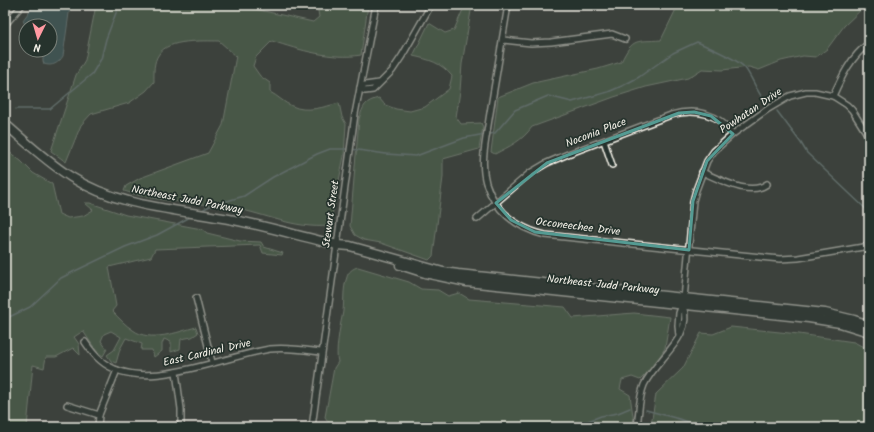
<svg xmlns="http://www.w3.org/2000/svg" width="874" height="432" font-family="Kalam,sans-serif">
<style>
.green{fill:#597257;stroke:#a6b2a0}
.water{fill:#45676c;stroke:#8b9e9e}
.lines{fill:none;stroke-linecap:round;stroke-linejoin:round}
.stream{stroke:#8b9e9e;stroke-width:1.5}
.minor-casing{stroke:#f4f1e8;stroke-width:8}
.trunk-casing{stroke:#f4f1e8;stroke-width:11}
.minor{stroke:#26332d;stroke-width:5}
.trunk{stroke:#26332d;stroke-width:8}
.marked{fill:none;stroke:#549b93;stroke-width:3;stroke-linejoin:round}
.labels{text-anchor:middle;dominant-baseline:central;stroke-width:3.5;stroke-linejoin:round;paint-order:stroke}
.street-label{font-size:11px;fill:#f4f1e8;stroke:#26332d}
</style>
<rect width="100%" height="100%" fill="#3c423c"/>
<filter id="ink" filterUnits="userSpaceOnUse"><feTurbulence type="fractalNoise" baseFrequency=".025" numOctaves="2"/><feDisplacementMap in="SourceGraphic" scale="8" xChannelSelector="R" yChannelSelector="G"/><feConvolveMatrix kernelMatrix="1 2 1 2 8 2 1 2 1" color-interpolation-filters="sRGB"/></filter>
<g filter="url(#ink)">
<!-- green -->
<g class="green">
<path d="M96 5H241L246 7 313 22 319 17 317 5H368L361 55C333 60 299 50 272 41L256 57 253 66 260 76 270 83V92C278 96 284 103 292 106 306 113 324 107 339 103L342 117 346 124 344 156 331 220 329 226C294 229 266 214 233 208 197 202 159 203 124 191L126 186 140 178 208 153 223 125 236 56 219 41C203 41 168 39 159 54 153 62 154 73 154 82L146 91 129 103 91 114 81 125 66 162 51 151 76 75 85 60Z"/>
<path d="M465 5H472L462 64 460 91 456 117 461 124 481 123 483 127 479 149 443 159V177L433 256 429 260 381 243 364 240 355 235 350 226 359 119C363 106 365 101 379 98L385 105 396 109 410 111 425 107 449 89 452 76C440 62 430 60 413 56L429 23 445 33 454 30Z"/>
<path d="M678 5H866L844 26 827 49 816 57 803 56 781 61 759 70 749 67 722 70 702 69 688 78 646 87 614 97 532 127C522 141 510 146 495 154L491 152 498 97 533 83 598 69 621 62C633 37 636 42 661 40Z"/>
<path d="M5 149 21 161 33 173 52 184 59 214 68 218 83 216 93 210 85 203H90L126 215 202 229 207 233 240 241 261 242 264 247 283 253 282 255 263 253 260 245 155 249 151 257 109 267 116 306 112 311C119 318 125 325 133 330 150 343 178 332 196 327L198 333 192 337 181 339 180 349 171 352V342L164 339 162 344V351L154 357 152 350H141L142 344 126 338 120 349 116 363 111 361 107 355 114 350 121 337 111 331 104 334 101 341 107 349 103 356 97 352 83 331 74 337 79 344 80 355 73 348 56 357H46L44 368 33 365 27 427H5Z"/>
<path d="M358 267 409 282 421 289 438 290 448 296 459 293 469 299 565 307 573 318 634 313 670 317 665 348 655 365 640 380 632 377 622 380 620 389 630 395 634 423 613 427H332L325 417 334 368 338 362C335 353 340 326 342 317 345 304 342 290 347 277 348 272 353 268 358 267Z"/>
<polygon points="731,327 799,334 854,342 869,350 869,427 666,427 651,425 656,394 683,368 701,333 713,334"/>
</g>
<!-- water -->
<path class="water" d="M34 5 70 6 63 56C59 63 52 67 44 64L43 61V50H50V26L25 25 23 20Z"/>
<g class="lines">
<!-- stream -->
<g class="stream">
<polyline points="16,109 50,109 92,74 101,59 106,39 119,5"/>
<polyline points="777,111 801,143 807,153 869,212"/>
<path d="M490 134 495 133 515 110 548 96 572 102 608 92 622 86 639 77 673 53 697 42C708 47 738 59 745 68 752 77 756 90 764 100L768 101"/>
<polyline points="200,211 210,206 244,196 273,177 317,154 330,149 351,149 386,154 416,156 464,138 485,134"/>
<polyline points="5,319 30,307 61,278 73,272 125,247 157,235 192,216"/>
<polyline points="646,410 679,419 701,427"/>
<polyline points="573,427 601,416 618,413 630,408"/>
</g>
<defs>
<g id="minor">
<path d="M508 5C502 43 495 81 489 119 486 140 480 163 486 183 495 211 517 228 545 235L780 259 798 258 869 246"/>
<polyline points="5,25 22,5"/>
<polyline points="503,40 531,43 551,42 612,34 625,39"/>
<polyline points="379,83 365,85 360,88 365,91 373,90 392,71 402,56 431,5"/>
<path d="M833 96C842 76 851 57 869 43"/>
<polyline points="604,141 612,165"/>
<path d="M702 172C719 179 750 197 767 184"/>
<path d="M477 219 530 173 547 163 568 154 671 115C695 108 718 113 733 134"/>
<polyline points="196,298 212,362"/>
<polyline points="679,335 678,326 679,313 684,299 693,201 696,190 707,161 714,151 733,134 768,109 790,96 806,92 815,92 833,96 847,105 852,110 869,137"/>
<path d="M85 342C89 348 94 355 100 360 141 396 223 356 270 349 287 347 305 350 321 352"/>
<polyline points="176,372 181,409 181,427"/>
<polyline points="67,405 99,415"/>
<polyline points="98,427 99,415 117,370"/>
<polyline points="238,427 239,426"/>
<polyline points="312,427 355,114 376,5"/>
<path d="M637 427C639 413 639 397 644 385 656 358 694 338 683 305"/>
</g>
<g id="trunk">
<path d="M5 124C26 142 47 162 71 177 120 208 179 209 234 220 269 227 303 237 338 245L350 246 443 272 458 274 825 313 854 320 869 325"/>
<polyline points="400,265 425,273 467,282 809,318 840,323 869,332"/>
</g>
</defs>
<!-- minor casing -->
<use href="#minor" class="minor-casing"/>
<!-- trunk casing -->
<use href="#trunk" class="trunk-casing"/>
<!-- minor -->
<use href="#minor" class="minor"/>
<!-- trunk -->
<use href="#trunk" class="trunk"/>
</g>
</g>
<!-- marked area -->
<path d="M0 0H874V432H0ZM694 112 711 116 733 134 707 161 693 201 689 250 535 232 511 220 496 203 547 163 679 113Z" fill="#3c423c" fill-opacity=".55" fill-rule="evenodd"/>
<path class="marked" d="M694 112 711 116 733 134 707 161 693 201 689 250 535 232 511 220 496 203 547 163 679 113Z"/>
<g class="labels">
<!-- street labels -->
<g class="street-label">
<text transform="translate(751 111) rotate(-34)">Powhatan Drive</text>
<text transform="translate(596 133) rotate(-21)">Noconia Place</text>
<text transform="translate(187 200) rotate(11)">Northeast Judd Parkway</text>
<text transform="translate(331 214) rotate(-82)">Stewart Street</text>
<text transform="translate(578 227) rotate(7)">Occoneechee Drive</text>
<text transform="translate(603 285) rotate(6)">Northeast Judd Parkway</text>
<text transform="translate(207 353) rotate(-13)">East Cardinal Drive</text>
</g>
</g>
<!-- margin -->
<rect width="874" height="432" fill="none" stroke="#26332d" stroke-width="20"/>
<rect x="10" y="10" width="854" height="412" fill="none" stroke="#f4f1e8" stroke-width="1.5" filter="url(#ink)"/>
<!-- north arrow -->
<g transform="translate(38 38) rotate(185)"><circle r="19" fill="#26332d" stroke="#787f78"/>
<path d="M0-3L7 15L0 10L-7 15Z" fill="#ff9aa2"/>
<text y="-6" font-size="11" font-weight="bold" text-anchor="middle" fill="#f4f1e8">N</text>
</g>
</svg>
